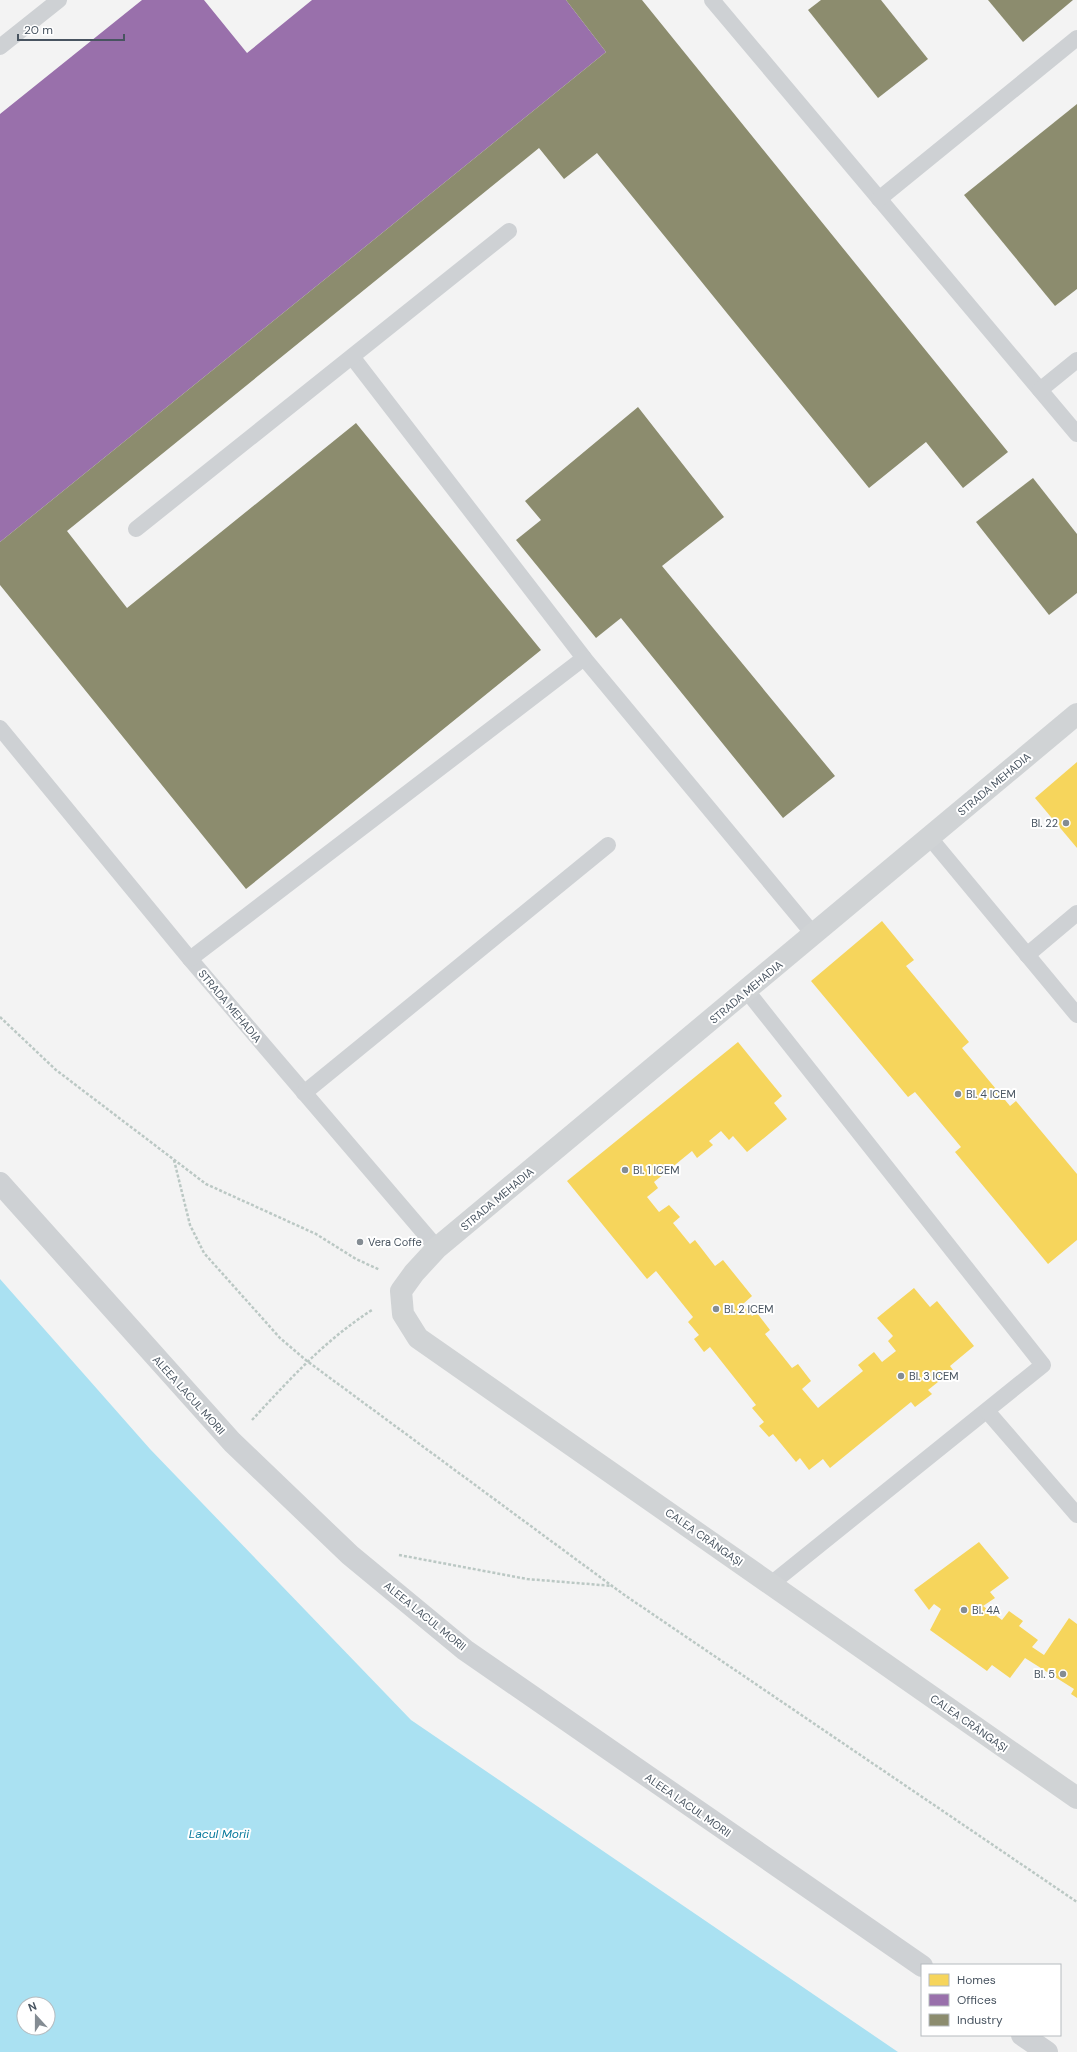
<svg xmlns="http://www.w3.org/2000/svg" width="1077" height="2052" font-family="'DM Sans',sans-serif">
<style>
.water{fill:#aae1f2;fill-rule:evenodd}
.homes{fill:#f6d55c}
.offices{fill:#9970ab}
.industry{fill:#8c8c6e}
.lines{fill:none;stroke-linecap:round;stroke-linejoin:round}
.path{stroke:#bbc8c4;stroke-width:2.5;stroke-dasharray:3 2;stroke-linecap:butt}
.lane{stroke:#ced1d4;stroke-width:16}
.street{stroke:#ced1d4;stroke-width:22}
.secondary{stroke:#d0d3d5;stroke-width:22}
.poi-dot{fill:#848c93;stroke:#fff;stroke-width:1.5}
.labels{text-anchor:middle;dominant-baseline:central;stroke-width:4;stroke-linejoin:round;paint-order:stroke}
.street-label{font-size:11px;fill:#485460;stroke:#fff}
.poi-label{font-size:11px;fill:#485460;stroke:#fff;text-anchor:start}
.water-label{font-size:12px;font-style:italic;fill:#077a9d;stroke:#fff}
</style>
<rect width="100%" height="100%" fill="#f3f3f3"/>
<!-- water -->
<path class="water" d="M0 1279 150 1449 411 1720 898 2052H0ZM24 2004H48V2028H24Z"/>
<!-- homes -->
<g class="homes">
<polygon points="1077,762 1077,848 1035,798"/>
<polygon points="882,921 914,960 906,966 969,1042 962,1048 1010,1106 1016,1101 1077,1174 1077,1240 1048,1264 955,1152 961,1147 915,1092 908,1097 811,981"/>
<polygon points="738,1042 782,1096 774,1103 787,1119 747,1152 733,1136 729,1140 721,1131 709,1141 713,1145 697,1158 692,1151 654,1182 658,1188 647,1197 659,1212 669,1205 680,1217 673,1223 690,1244 695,1240 715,1266 723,1260 752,1296 743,1304 752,1316 757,1313 770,1330 765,1334 792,1368 798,1364 811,1381 802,1389 818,1408 863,1371 858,1365 874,1352 882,1362 896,1351 888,1341 893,1336 877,1318 914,1288 930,1307 937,1301 974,1346 950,1366 953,1370 928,1390 932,1394 915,1407 911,1402 830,1468 823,1459 809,1470 800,1458 796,1462 773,1434 769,1437 759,1426 764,1422 752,1408 756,1405 710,1347 704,1352 694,1339 699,1335 688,1322 693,1317 656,1271 647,1279 567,1181"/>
<polygon points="979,1542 1009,1578 990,1592 995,1598 983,1606 1002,1620 1009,1611 1023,1621 1019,1626 1038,1640 1032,1647 1044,1655 1069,1618 1077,1624 1077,1698 1071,1694 1074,1689 1025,1658 1010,1678 992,1665 987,1671 930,1630 941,1609 934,1604 929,1610 914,1590"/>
</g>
<!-- offices -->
<polygon class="offices" points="142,0 204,0 247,53 312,0 566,0 606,52 0,542 0,114"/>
<!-- industry -->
<g class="industry">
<polygon points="566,0 642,0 1008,452 963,488 926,442 869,488 597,153 564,179 539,148 67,531 127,608 356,423 541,650 246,889 0,585 0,542 606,52"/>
<polygon points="821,0 881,0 928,59 878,98 808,10"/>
<polygon points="988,0 1073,0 1023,42"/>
<polygon points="1077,104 1077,289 1055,306 964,195"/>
<polygon points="638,407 724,517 662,566 835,776 783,818 621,618 596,638 516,540 541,520 525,501"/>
<polygon points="1033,478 1077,534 1077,593 1049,615 976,522"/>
</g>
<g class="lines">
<!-- path -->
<g class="path">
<polyline points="0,1017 56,1070 206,1184 316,1234 356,1259 380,1270"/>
<polyline points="174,1160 190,1225 204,1253 280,1338 307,1361 623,1594 1077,1902"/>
<path d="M252 1420C290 1379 325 1340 372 1310"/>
<polyline points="399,1555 527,1579 613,1586"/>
</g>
<!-- lane -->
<g class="lane">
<polyline points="712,0 1077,434"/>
<polyline points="0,47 59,0"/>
<polyline points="879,199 1077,38"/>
<polyline points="353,358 584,658 814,935"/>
<polyline points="1040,390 1077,360"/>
<polyline points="136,529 509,231"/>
<polyline points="0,728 190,959 437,1248"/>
<polyline points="930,838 1077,1015"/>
<polyline points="1027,955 1077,913"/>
<polyline points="190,959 584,658"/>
<polyline points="747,991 1043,1365 771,1584"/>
<polyline points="304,1093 608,845"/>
<polyline points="987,1411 1077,1515"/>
</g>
<!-- street -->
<g class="street">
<polyline points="0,1183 232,1442 350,1555 465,1650 922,1966"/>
<polyline points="1022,2035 1047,2052"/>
</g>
<!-- secondary -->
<polyline class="secondary" points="1077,714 437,1248 414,1273 401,1291 403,1314 418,1338 1077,1798"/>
</g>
<!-- markers -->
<g class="poi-dot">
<circle cx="1066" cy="823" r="4"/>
<circle cx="958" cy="1094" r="4"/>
<circle cx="625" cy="1170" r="4"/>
<circle cx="360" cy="1242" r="4"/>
<circle cx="716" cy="1309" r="4"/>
<circle cx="901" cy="1376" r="4"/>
<circle cx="964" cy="1610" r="4"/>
<circle cx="1063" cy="1674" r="4"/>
</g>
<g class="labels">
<!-- street labels -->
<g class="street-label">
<text transform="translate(994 784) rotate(-40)">STRADA MEHADIA</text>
<text transform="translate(746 992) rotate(-40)">STRADA MEHADIA</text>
<text transform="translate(230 1006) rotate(50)">STRADA MEHADIA</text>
<text transform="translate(497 1199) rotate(-40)">STRADA MEHADIA</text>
<text transform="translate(189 1395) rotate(48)">ALEEA LACUL MORII</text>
<text transform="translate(704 1537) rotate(35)">CALEA CRÂNGAȘI</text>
<text transform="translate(425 1616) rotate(39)">ALEEA LACUL MORII</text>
<text transform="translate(969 1723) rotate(35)">CALEA CRÂNGAȘI</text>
<text transform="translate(688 1805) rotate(35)">ALEEA LACUL MORII</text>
</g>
<!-- poi labels -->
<g class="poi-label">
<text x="1058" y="823" text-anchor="end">Bl. 22</text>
<text x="966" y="1094">Bl. 4 ICEM</text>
<text x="633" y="1170">Bl. 1 ICEM</text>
<text x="368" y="1242">Vera Coffe</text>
<text x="724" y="1309">Bl. 2 ICEM</text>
<text x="909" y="1376">Bl. 3 ICEM</text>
<text x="972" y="1610">Bl. 4A</text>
<text x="1055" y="1674" text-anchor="end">Bl. 5</text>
</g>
<!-- water labels -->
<g class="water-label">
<text x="219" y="1834">Lacul Morii</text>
</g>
</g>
<!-- legend -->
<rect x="921" y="1964" width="140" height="72" fill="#ffffff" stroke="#b6bbbf"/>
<rect x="929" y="1974" width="20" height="12" fill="#f6d55c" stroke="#b6bbbf"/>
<text x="957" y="1984" font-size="12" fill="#485460">Homes</text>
<rect x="929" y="1994" width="20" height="12" fill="#9970ab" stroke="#b6bbbf"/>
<text x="957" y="2004" font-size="12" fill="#485460">Offices</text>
<rect x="929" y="2014" width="20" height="12" fill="#8c8c6e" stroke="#b6bbbf"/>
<text x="957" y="2024" font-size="12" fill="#485460">Industry</text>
<!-- north arrow -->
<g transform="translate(36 2016) rotate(339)"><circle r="19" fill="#ffffff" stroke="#b6bbbf"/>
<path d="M0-3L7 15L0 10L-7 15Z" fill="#848c93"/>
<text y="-6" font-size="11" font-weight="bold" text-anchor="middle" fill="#485460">N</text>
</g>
<!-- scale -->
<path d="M18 34v6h106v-6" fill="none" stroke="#485460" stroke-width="2"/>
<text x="24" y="34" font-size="12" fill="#485460" stroke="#ffffff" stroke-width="3" paint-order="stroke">20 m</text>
</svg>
